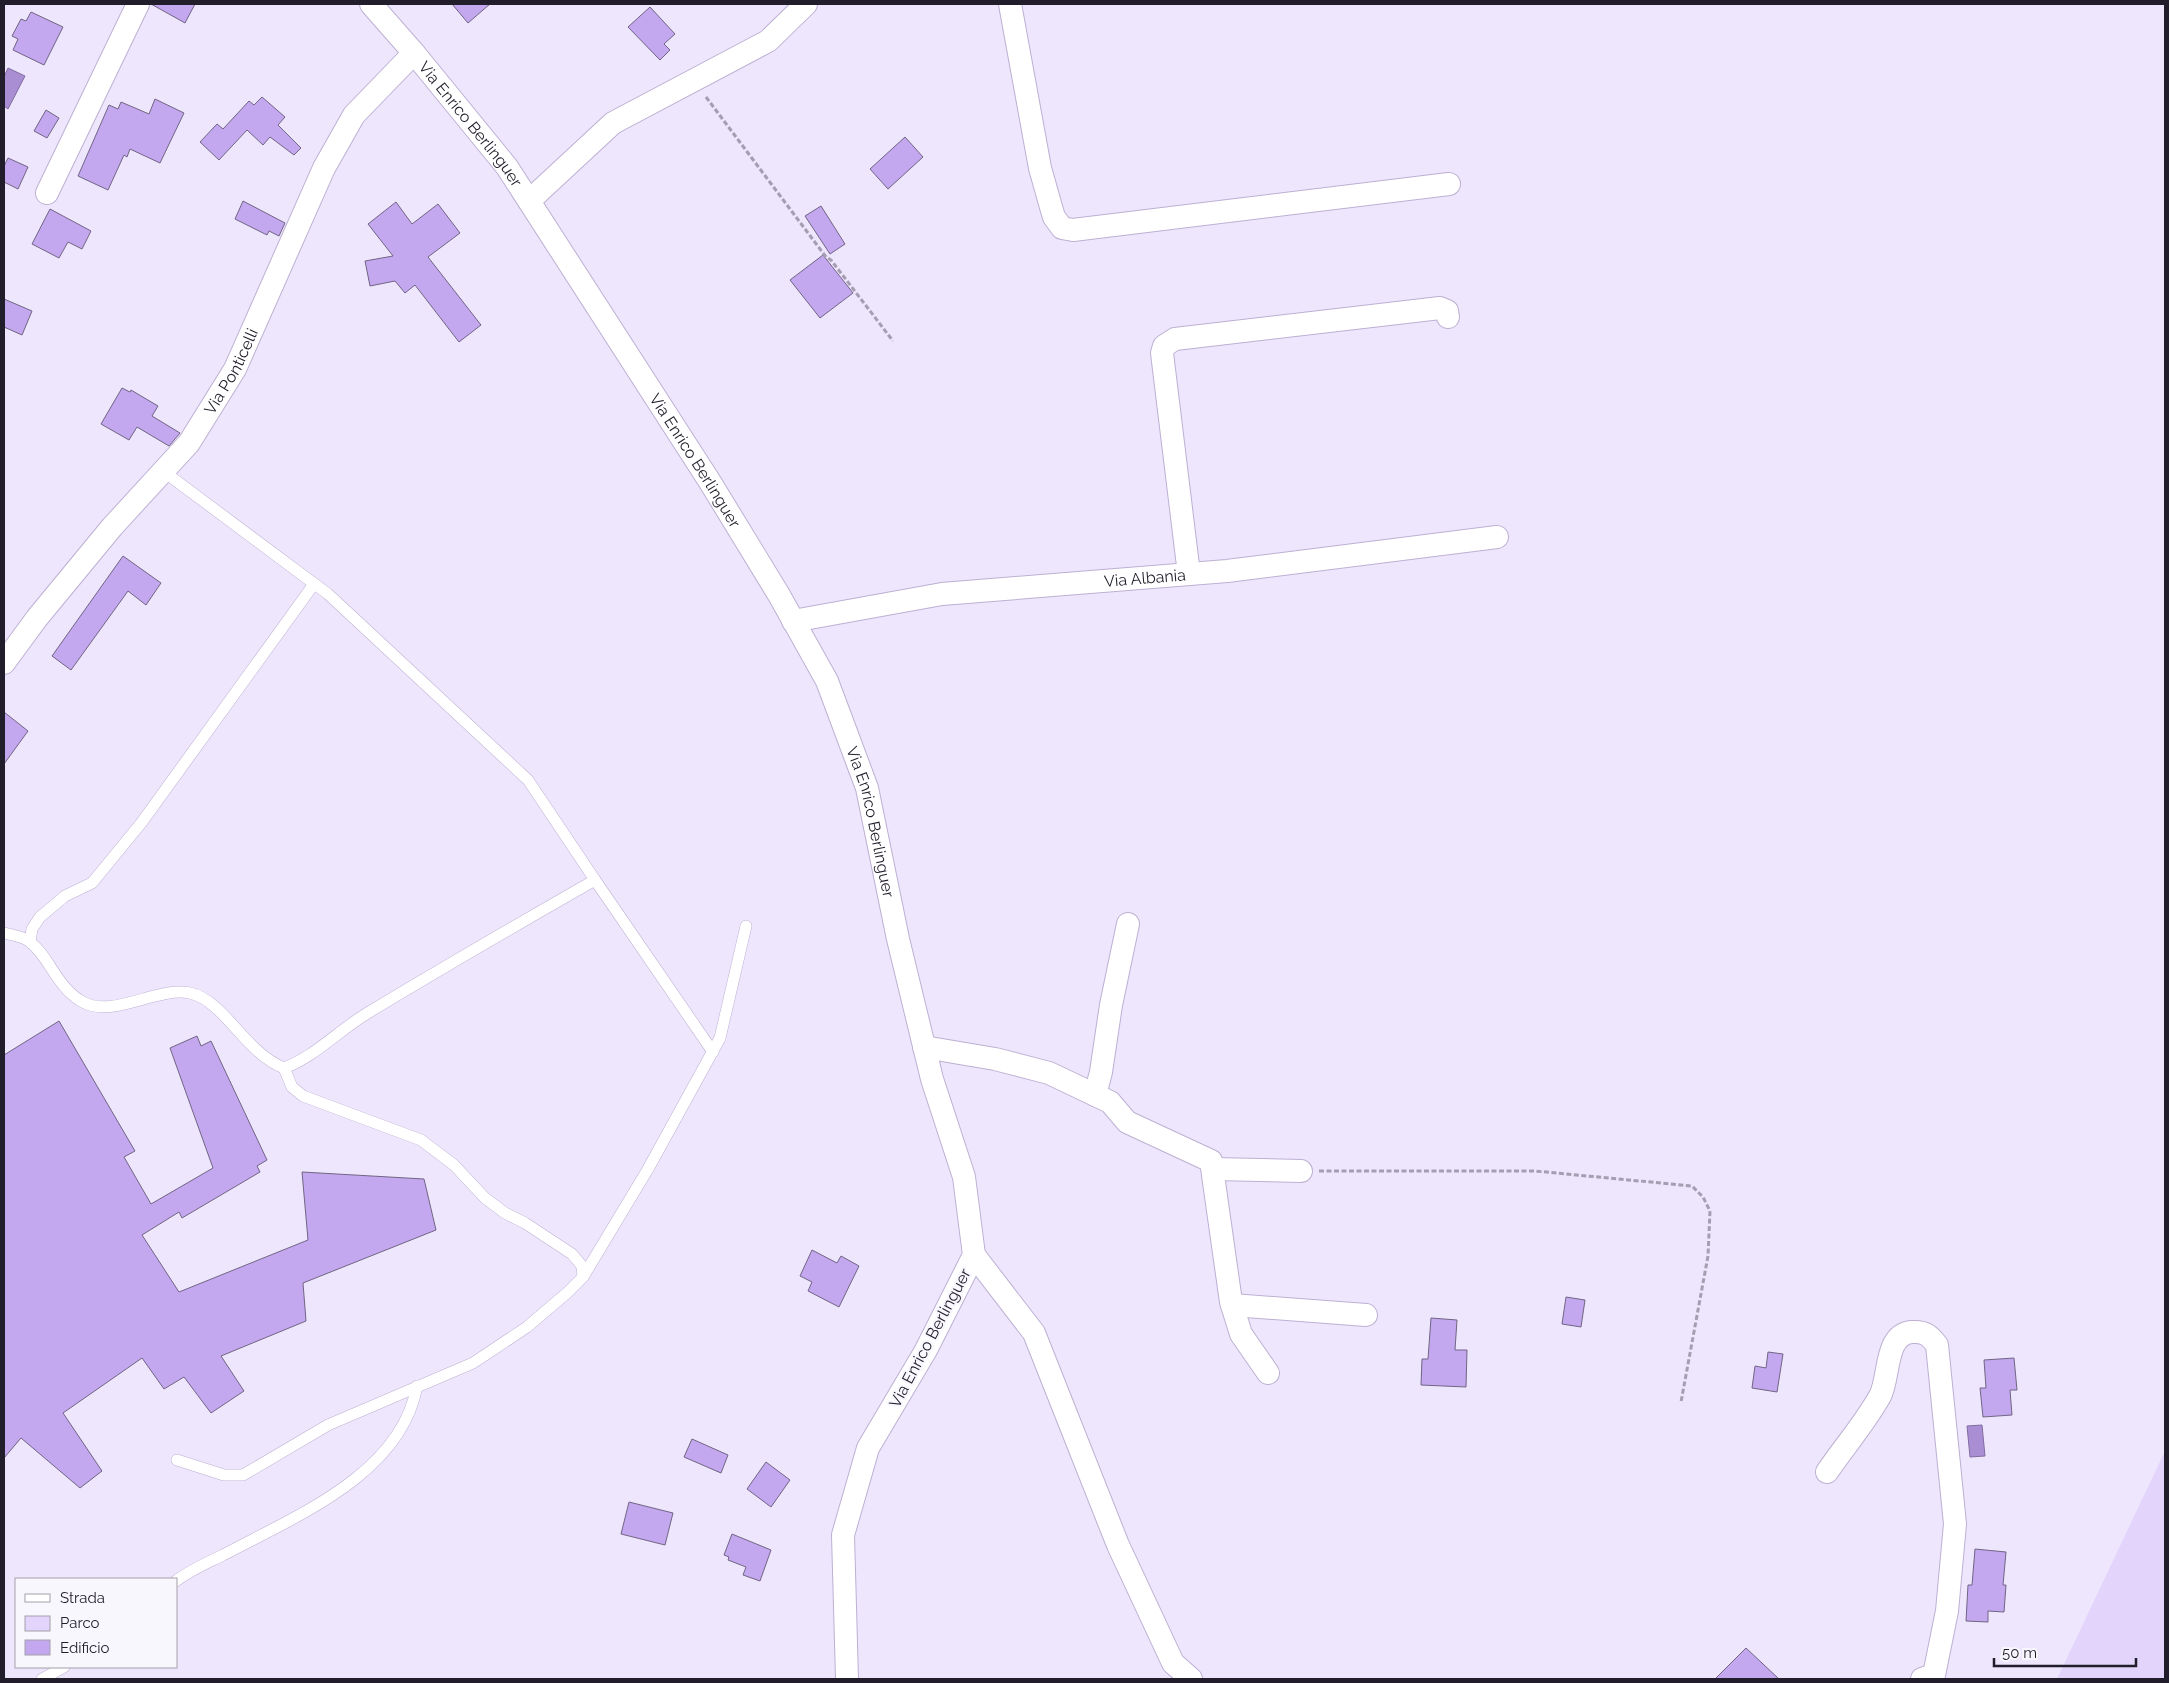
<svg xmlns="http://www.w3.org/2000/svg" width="2169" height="1683" font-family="Raleway,sans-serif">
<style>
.green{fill:#e3d4fc}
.water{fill:#aa8ed4;stroke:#816ca1}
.building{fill:#c3a7ef;stroke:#716584}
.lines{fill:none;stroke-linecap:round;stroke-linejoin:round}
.lane-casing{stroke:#bdb0d3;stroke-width:12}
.street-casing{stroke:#bdb0d3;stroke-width:24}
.path{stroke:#a59eb1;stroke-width:3;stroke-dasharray:5 2.5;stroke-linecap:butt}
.lane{stroke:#fff;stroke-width:11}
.street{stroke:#fff;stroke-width:22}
.labels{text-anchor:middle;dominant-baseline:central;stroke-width:4.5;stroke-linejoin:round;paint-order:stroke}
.street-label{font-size:16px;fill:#221d2a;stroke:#f9f7fe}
</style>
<rect width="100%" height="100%" fill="#eee6fc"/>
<!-- green -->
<polygon class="green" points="2165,1451 2165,1679 2057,1679"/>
<!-- water -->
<g class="water">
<polygon points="8,68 25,76 8,109 4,106 4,77"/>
<polygon points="1982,1425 1985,1456 1970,1457 1967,1426"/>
</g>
<!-- building -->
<g class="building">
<polygon points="151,4 195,4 185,23"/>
<polygon points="452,4 490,4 468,23"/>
<polygon points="650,7 675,34 664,44 670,50 660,60 628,27"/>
<polygon points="31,12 63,27 44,65 13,50 18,39 12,36 21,19 26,21"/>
<polygon points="262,97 285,117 278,125 301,148 294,155 270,137 263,145 247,130 219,160 200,142 217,124 223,129 249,101 254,105"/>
<polygon points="155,99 184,113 160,163 130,149 127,157 124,155 108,190 78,176 109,105 118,109 121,102 149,114"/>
<polygon points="46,110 59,118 47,138 34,131"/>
<polygon points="905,137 923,157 888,189 870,169"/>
<polygon points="8,158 28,167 18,189 4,182 4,166"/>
<polygon points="243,201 285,223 279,236 269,231 267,235 235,219"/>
<polygon points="396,202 412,224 438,204 460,233 428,257 481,325 459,342 415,285 405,293 395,281 370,286 365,261 393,256 368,224"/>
<polygon points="821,206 845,244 830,254 805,216"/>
<polygon points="50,209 91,231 82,249 68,242 59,258 32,244"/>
<polygon points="823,255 853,293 820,318 790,280"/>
<polygon points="4,299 32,311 22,335 4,327"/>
<polygon points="122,388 130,392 131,390 158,406 152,416 180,433 169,446 137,427 129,440 101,424"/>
<polygon points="123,556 161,583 146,605 128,591 71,670 52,656"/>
<polygon points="4,712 28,731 4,764"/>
<polygon points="59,1021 135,1151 124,1157 151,1204 213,1168 170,1048 197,1036 201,1046 211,1041 267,1160 257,1166 260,1172 182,1218 179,1212 142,1235 179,1292 308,1240 302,1172 424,1179 436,1230 303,1283 306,1321 221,1356 244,1391 211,1413 184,1377 164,1389 142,1358 63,1413 102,1471 80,1488 21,1438 4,1458 4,1055"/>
<polygon points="812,1250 837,1263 841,1256 859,1266 839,1307 808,1291 812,1282 800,1276"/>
<polygon points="1566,1297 1585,1300 1581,1327 1562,1324"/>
<polygon points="1431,1318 1457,1320 1455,1350 1467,1350 1466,1387 1421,1385 1422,1359 1428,1359"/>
<polygon points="1768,1352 1783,1354 1777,1392 1752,1388 1755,1366 1766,1368"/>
<polygon points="2014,1358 2017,1390 2010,1390 2012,1415 1983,1417 1980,1388 1986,1388 1984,1360"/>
<polygon points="692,1439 728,1455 721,1473 684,1457"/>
<polygon points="766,1462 790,1480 771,1507 747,1489"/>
<polygon points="629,1502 673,1513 665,1545 621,1534"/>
<polygon points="732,1534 771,1550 760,1581 743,1575 746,1567 728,1560 729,1557 724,1555"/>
<polygon points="1975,1549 2006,1552 2003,1585 2006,1585 2004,1612 1988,1611 1988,1622 1966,1621 1968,1585 1972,1585"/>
<polygon points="1746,1648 1779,1679 1715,1679"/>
</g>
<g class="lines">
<defs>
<g id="lane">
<polyline points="595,880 713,1052"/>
<path d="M4 933C12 935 22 936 29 941 50 957 55 985 81 1001 111 1020 157 986 190 993 225 1001 244 1052 284 1068 314 1057 338 1031 366 1014 442 968 518 924 595 880L528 780 328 594 163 471"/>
<polyline points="30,942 32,929 40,917 65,896 92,883 142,822 314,584"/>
<polyline points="583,1277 648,1169 720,1038 746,926"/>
<polyline points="177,1460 224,1475 243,1475 328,1425 473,1363 527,1327 568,1292 583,1277 582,1266 572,1254 525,1223 505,1213 485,1198 454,1165 421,1140 303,1096 292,1087 284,1068"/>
<path d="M176 1581C190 1570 207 1563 223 1555 294 1517 401 1475 417 1386"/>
<polyline points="42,1679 64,1667"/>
</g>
<g id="street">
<path id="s1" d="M371 4 414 53 507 167 710 482 779 595 827 681 867 788 898 939 932 1079 964 1177 974 1255 926 1350 868 1448 843 1535 847 1679"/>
<polyline points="1010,4 1040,168 1051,207 1054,217 1062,228 1073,230 1449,184"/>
<polyline points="47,193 138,4"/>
<polyline points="529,201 613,123 768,41 806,4"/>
<polyline points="1189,574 1162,353 1164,346 1175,339 1440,308 1447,311 1448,317"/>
<path id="s2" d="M793 621 942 594 1227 571 1497 537"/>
<path id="s3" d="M4 663 37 618 112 527 189 443 235 369 324 168 354 115 414 53"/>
<polyline points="924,1047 995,1059 1049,1073 1110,1102 1127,1122 1211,1161 1231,1302 1241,1334 1268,1373"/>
<polyline points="1095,1095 1101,1072 1111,1005 1128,924"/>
<polyline points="1213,1169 1301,1171"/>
<polyline points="974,1255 1034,1333 1118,1545 1173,1663 1191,1679"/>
<polyline points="1232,1305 1366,1315"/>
<path d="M1827 1472C1844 1447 1865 1423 1880 1396 1890 1378 1884 1334 1912 1332 1925 1331 1930 1336 1937 1345L1955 1524 1947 1611 1934 1675 1922 1679"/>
</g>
</defs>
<!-- lane casing -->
<use href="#lane" class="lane-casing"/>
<!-- street casing -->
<use href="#street" class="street-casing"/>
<!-- path -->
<g class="path">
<polyline points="706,97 826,257 831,260 893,341"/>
<polyline points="1319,1171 1535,1171 1692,1186 1703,1197 1710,1211 1708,1256 1681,1402"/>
</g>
<!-- lane -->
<use href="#lane" class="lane"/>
<!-- street -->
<use href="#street" class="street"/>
</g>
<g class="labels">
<!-- street labels -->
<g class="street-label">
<text stroke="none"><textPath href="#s1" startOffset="156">Via Enrico Berlinguer</textPath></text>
<text stroke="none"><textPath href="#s3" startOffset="371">Via Ponticelli</textPath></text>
<text stroke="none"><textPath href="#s1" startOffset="561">Via Enrico Berlinguer</textPath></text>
<text stroke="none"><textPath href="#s2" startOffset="355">Via Albania</textPath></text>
<text stroke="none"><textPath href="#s1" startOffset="966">Via Enrico Berlinguer</textPath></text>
<text transform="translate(930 1338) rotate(-62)">Via Enrico Berlinguer</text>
</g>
</g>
<!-- border -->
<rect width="2169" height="1683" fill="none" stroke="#221d2a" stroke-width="10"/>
<!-- legend -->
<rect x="15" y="1578" width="162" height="90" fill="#f9f7fe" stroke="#a3a0a9"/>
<rect x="25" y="1594" width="25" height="8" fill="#ffffff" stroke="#a3a0a9"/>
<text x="60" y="1603" font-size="15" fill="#221d2a">Strada</text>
<rect x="25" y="1616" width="25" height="15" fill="#e3d4fc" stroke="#a3a0a9"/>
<text x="60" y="1628" font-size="15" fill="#221d2a">Parco</text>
<rect x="25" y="1640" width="25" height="15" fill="#c3a7ef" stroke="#a3a0a9"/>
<text x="60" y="1653" font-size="15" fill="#221d2a">Edificio</text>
<!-- scale -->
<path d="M1994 1658v8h142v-8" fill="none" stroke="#221d2a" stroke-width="2.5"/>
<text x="2002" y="1658" font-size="15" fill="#221d2a" stroke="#f9f7fe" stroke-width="4" paint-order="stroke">50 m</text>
</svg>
